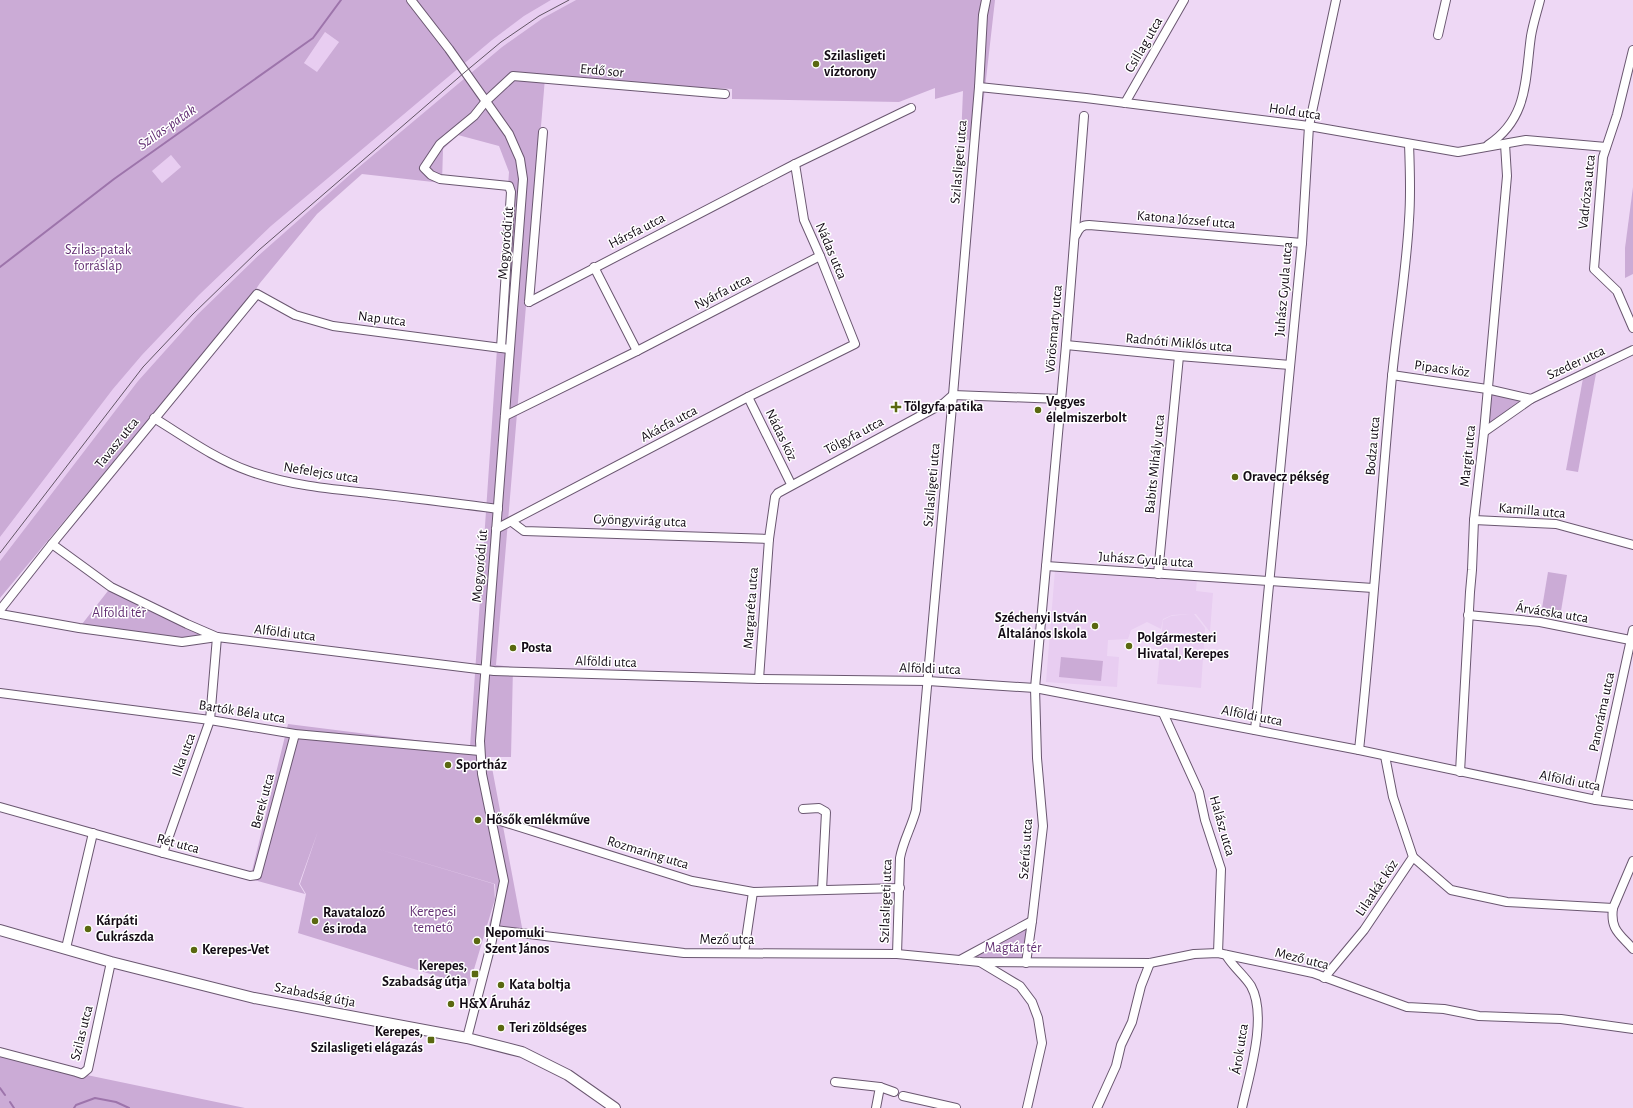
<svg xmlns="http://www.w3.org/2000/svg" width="1633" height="1108" font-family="'Alegreya Sans',sans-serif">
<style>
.built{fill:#e8cdf1}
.green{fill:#cbabd6;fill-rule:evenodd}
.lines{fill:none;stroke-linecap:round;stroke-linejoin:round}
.stream{stroke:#9d74ab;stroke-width:2}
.minor-casing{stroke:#6a5770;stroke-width:10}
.major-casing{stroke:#6a5770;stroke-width:12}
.minor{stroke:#fff;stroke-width:8}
.major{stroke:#fff;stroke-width:10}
.tram{stroke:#625565;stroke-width:1}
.poi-dot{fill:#5a6810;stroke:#fff;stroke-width:1.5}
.labels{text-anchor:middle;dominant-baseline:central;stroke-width:3;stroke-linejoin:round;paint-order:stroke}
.street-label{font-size:14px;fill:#130b15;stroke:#fff}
.poi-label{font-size:14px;font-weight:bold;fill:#130b15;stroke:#fff;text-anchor:start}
.park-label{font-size:14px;fill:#622e72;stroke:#fff}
.water-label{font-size:15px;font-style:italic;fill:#622e73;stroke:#fff}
</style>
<rect width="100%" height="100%" fill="#eed8f5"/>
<!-- built -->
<g class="built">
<polygon points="551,0 576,0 543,18 502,47 353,172 198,314 138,381 0,561 0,537 113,389 142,355 199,295 271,226 393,122 492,39 524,16"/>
<polygon points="325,32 339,42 317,73 304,63"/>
<polygon points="171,155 181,167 162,183 152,171"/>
<polygon points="1055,570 1143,577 1197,579 1196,591 1213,593 1210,632 1196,614 1194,614 1205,628 1201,688 1157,684 1163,620 1171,616 1190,614 1172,615 1163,619 1161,629 1147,622 1131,630 1128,639 1108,640 1107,656 1119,657 1117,687 1046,682"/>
</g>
<!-- green -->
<g class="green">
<path d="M0 0H551L524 16 492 40 271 226 199 295 142 355 113 389 0 537ZM325 32 339 42 317 72 304 63ZM171 155 181 167 162 183 152 171Z"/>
<polygon points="576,0 995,0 979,141 961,139 963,91 935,99 935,88 899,102 732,99 732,89 545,78 496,665 513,667 511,757 490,757 524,938 486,935 496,899 495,884 371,847 494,884 495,899 469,986 298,933 306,894 300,884 318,831 299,884 305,894 250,879 288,724 470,747 509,172 499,146 458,135 443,149 442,183 362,174 317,214 260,283 252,295 0,598 0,561 138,381 198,314 258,256 353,172 502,47 543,18"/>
<polygon points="1633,187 1633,274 1625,278 1625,248"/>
<polygon points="1597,368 1578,472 1566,470 1584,373"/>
<polygon points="1487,389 1531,399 1484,432"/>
<polygon points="1548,572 1567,575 1560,617 1541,614"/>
<polygon points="111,587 217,637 182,642 79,628"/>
<polygon points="1061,657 1103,661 1101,681 1059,677"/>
<polygon points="1032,921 1026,963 960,960"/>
<polygon points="0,1052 82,1074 245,1108 0,1108"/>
</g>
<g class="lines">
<!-- stream -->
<g class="stream">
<polyline points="0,267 114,179 313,38 341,0"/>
<polyline points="0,1088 5,1095"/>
<polyline points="10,1102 14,1108"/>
<polyline points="74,1108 76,1105 95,1098 116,1102 129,1108"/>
</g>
<defs>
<g id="minor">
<polyline points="411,0 449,49 509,134 520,159 523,179 480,741 482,774 504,881 491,945 467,1038"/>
<polyline points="1438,35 1446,0"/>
<polyline points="1633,50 1617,115 1603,157 1594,269 1617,291 1633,328"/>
<polyline points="979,87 1086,98 1309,126 1458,152 1526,140 1606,147"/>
<polyline points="1125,103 1184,0"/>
<path d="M1488 145C1529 118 1525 78 1531 36 1533 24 1537 12 1540 0"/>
<path d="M1076 235C1079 228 1082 225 1089 225L1302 243"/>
<polyline points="594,267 637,351"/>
<polyline points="529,302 795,164 911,108"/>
<polyline points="529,302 543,132"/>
<polyline points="1066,345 1179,356 1290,365"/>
<polyline points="501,348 511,192 509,186 440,179 431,175 424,168 440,144 474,116 486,101 513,76 725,94"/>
<polyline points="1392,375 1487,389 1531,399 1633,350"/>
<polyline points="748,397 791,484"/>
<polyline points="505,416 637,351 820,256"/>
<path d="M154 418C185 437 215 459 249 471 288 485 329 489 369 493 412 498 455 503 498 509"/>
<polyline points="1484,432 1531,399"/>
<polyline points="1474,520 1556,524 1633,545"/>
<polyline points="512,522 524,531 769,539"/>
<polyline points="496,529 748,397 855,344 820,256 804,220 795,164"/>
<polyline points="52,544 111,587 187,624 217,637"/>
<polyline points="1046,566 1373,588"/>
<polyline points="1158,574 1179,356"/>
<polyline points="0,610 52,544 257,294 295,315 333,326 509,349"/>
<polyline points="0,614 79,628 182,642 217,637 494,671 759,679 928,681 1035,688 1359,750 1596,800 1633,805"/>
<polyline points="1468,615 1540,622 1630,640"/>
<polyline points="759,679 769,539 775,497 778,493 944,403 953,395 1060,399"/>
<polyline points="0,693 210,720 295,734 480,751"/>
<polyline points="1163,713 1199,792 1205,820 1221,869 1218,953"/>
<polyline points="1255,730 1302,243 1309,126 1336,0"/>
<path d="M1359 750C1372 629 1380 508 1391 387 1396 331 1406 276 1409 220 1411 194 1410 169 1409 144"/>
<polyline points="1460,772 1470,592 1472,570 1474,520 1484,432 1507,176 1505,144"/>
<polyline points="1596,800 1633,630"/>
<polyline points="0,807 163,853 250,876 257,875 295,734"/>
<polyline points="803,809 819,808 826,812 822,890"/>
<polyline points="491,818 692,881 753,892 900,888"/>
<polyline points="163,853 210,720 217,637"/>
<polyline points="1413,857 1451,890 1507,902 1613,908"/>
<path d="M1633 861 1613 908C1610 930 1620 934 1633 949"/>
<polyline points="495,930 684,953 897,954 980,962 1150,963 1194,954 1218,953 1313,973 1407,1007 1444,1009 1479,1016 1561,1019 1633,1029"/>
<polyline points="66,948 93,833"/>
<polyline points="744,953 753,892"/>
<path d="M897 954 900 858C903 841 912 826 916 810L953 395 979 87 983 15 986 0"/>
<path d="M1226 955C1233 967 1244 975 1251 986 1268 1017 1249 1075 1242 1108"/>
<polyline points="960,960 1032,921"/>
<polyline points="980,962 1020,986 1032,1002 1038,1018 1042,1043 1027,1108"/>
<polyline points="1026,963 1032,921 1043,826 1037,758 1035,688 1066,345 1084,116"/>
<polyline points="1324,978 1364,930 1413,857 1393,797 1385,756"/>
<polyline points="0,1052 76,1072 82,1074 88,1069 111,962"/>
<polyline points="835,1082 880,1087 894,1092"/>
<polyline points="903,1096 956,1108"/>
<polyline points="876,1108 880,1087"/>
<polyline points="1097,1108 1116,1066 1121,1045 1132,1022 1141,986 1150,963"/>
</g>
<polyline id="major" points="0,930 111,962 254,998 467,1038 522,1052 568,1075 615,1108"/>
</defs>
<!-- minor casing -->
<use href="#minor" class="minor-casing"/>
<!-- major casing -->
<use href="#major" class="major-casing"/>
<!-- minor -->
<use href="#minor" class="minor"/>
<!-- major -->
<use href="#major" class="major"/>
<!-- tram -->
<polyline class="tram" points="0,553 143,367 193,314 259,250 465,72 501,42 539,16 569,0"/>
</g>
<!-- markers -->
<g class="poi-dot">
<circle cx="816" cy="64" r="4"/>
<path d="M894 401h4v4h4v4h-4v4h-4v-4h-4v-4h4z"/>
<circle cx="1038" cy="410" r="4"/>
<circle cx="1235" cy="477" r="4"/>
<circle cx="1095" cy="626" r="4"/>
<circle cx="1129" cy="646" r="4"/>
<circle cx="513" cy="648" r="4"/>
<circle cx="448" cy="765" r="4"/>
<circle cx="478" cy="820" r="4"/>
<circle cx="315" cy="921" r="4"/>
<circle cx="88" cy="929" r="4"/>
<circle cx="477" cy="941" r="4"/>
<circle cx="194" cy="950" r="4"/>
<rect x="471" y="970" width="8" height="8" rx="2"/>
<circle cx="501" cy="985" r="4"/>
<circle cx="451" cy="1004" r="4"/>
<circle cx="501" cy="1028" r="4"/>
<rect x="427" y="1036" width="8" height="8" rx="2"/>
</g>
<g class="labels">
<!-- street labels -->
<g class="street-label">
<text transform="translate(1144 45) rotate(-60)">Csillag utca</text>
<text transform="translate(602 71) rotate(5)">Erdő sor</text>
<text transform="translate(1295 112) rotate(8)">Hold utca</text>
<text transform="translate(959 162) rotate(-85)">Szilasligeti utca</text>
<text transform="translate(1587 192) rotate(-84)">Vadrózsa utca</text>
<text transform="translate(1186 220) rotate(5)">Katona József utca</text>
<text transform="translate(637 231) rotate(-27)">Hársfa utca</text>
<text transform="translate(506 243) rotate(-85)">Mogyoródi út</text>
<text transform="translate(831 251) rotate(67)">Nádas utca</text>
<text transform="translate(1284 289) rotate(-85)">Juhász Gyula utca</text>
<text transform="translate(723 292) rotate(-27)">Nyárfa utca</text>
<text transform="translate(382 319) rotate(7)">Nap utca</text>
<text transform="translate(1054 329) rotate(-85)">Vörösmarty utca</text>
<text transform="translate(1179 343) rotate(5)">Radnóti Miklós utca</text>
<text transform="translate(1576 363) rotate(-25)">Szeder utca</text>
<text transform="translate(1442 369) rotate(8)">Pipacs köz</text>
<text transform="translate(669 424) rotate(-28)">Akácfa utca</text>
<text transform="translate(781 435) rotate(64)">Nádas köz</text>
<text transform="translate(854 436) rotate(-28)">Tölgyfa utca</text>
<text transform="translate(117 443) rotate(-51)">Tavasz utca</text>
<text transform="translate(1373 446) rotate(-85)">Bodza utca</text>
<text transform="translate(1468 456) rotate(-84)">Margit utca</text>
<text transform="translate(1155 464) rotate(-84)">Babits Mihály utca</text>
<text transform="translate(321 473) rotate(9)">Nefelejcs utca</text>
<text transform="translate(932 485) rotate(-85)">Szilasligeti utca</text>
<text transform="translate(1532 511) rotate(5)">Kamilla utca</text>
<text transform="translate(640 521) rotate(2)">Gyöngyvirág utca</text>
<text transform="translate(1146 560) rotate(4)">Juhász Gyula utca</text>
<text transform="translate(480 566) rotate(-85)">Mogyoródi út</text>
<text transform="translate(751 608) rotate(-86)">Margaréta utca</text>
<text transform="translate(1552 613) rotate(9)">Árvácska utca</text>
<text transform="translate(285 633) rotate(7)">Alföldi utca</text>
<text transform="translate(606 662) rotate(2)">Alföldi utca</text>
<text transform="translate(930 669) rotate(2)">Alföldi utca</text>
<text transform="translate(242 712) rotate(9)">Bartók Béla utca</text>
<text transform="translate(1602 712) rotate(-78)">Panoráma utca</text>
<text transform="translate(1252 716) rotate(11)">Alföldi utca</text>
<text transform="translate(184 755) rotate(-70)">Ilka utca</text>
<text transform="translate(1570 781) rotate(11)">Alföldi utca</text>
<text transform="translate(263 801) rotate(-75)">Berek utca</text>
<text transform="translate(1222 826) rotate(74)">Halász utca</text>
<text transform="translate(178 844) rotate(15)">Rét utca</text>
<text transform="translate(1026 849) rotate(-86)">Szérűs utca</text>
<text transform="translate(648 853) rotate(17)">Rozmaring utca</text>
<text transform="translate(1377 888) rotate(-56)">Lilaakác köz</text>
<text transform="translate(886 901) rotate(-88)">Szilasligeti utca</text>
<text x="727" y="940">Mező utca</text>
<text transform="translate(1302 959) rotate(14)">Mező utca</text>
<text transform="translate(315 995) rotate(11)">Szabadság útja</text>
<text transform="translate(82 1033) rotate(-76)">Szilas utca</text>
<text transform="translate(1240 1049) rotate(-81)">Árok utca</text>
</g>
<!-- poi labels -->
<g class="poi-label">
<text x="824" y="56">Szilasligeti<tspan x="824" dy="16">víztorony</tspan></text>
<text x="1046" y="402">Vegyes<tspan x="1046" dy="16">élelmiszerbolt</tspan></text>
<text x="904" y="407">Tölgyfa patika</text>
<text x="1243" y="477">Oravecz pékség</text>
<text x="1087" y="618" text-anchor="end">Széchenyi István<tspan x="1087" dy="16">Általános Iskola</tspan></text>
<text x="1137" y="638">Polgármesteri<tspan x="1137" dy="16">Hivatal, Kerepes</tspan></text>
<text x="521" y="648">Posta</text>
<text x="456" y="765">Sportház</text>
<text x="486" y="820">Hősők emlékműve</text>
<text x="323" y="913">Ravatalozó<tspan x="323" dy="16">és iroda</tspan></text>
<text x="96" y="921">Kárpáti<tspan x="96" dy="16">Cukrászda</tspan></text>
<text x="485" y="933">Nepomuki<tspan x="485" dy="16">Szent János</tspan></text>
<text x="202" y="950">Kerepes-Vet</text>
<text x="467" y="966" text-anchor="end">Kerepes,<tspan x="467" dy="16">Szabadság útja</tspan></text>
<text x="509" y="985">Kata boltja</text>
<text x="459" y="1004">H&amp;X Áruház</text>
<text x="509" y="1028">Teri zöldséges</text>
<text x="423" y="1032" text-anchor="end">Kerepes,<tspan x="423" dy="16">Szilasligeti elágazás</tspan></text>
</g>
<!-- park labels -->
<g class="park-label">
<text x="98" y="250">Szilas-patak<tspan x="98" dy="16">forrásláp</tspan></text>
<text x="119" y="613">Alföldi tér</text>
<text x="433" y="912">Kerepesi<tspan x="433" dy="16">temető</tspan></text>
<text x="1013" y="948">Magtár tér</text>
</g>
<!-- water labels -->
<g class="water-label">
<text transform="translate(167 127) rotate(-35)">Szilas-patak</text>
</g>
</g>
</svg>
